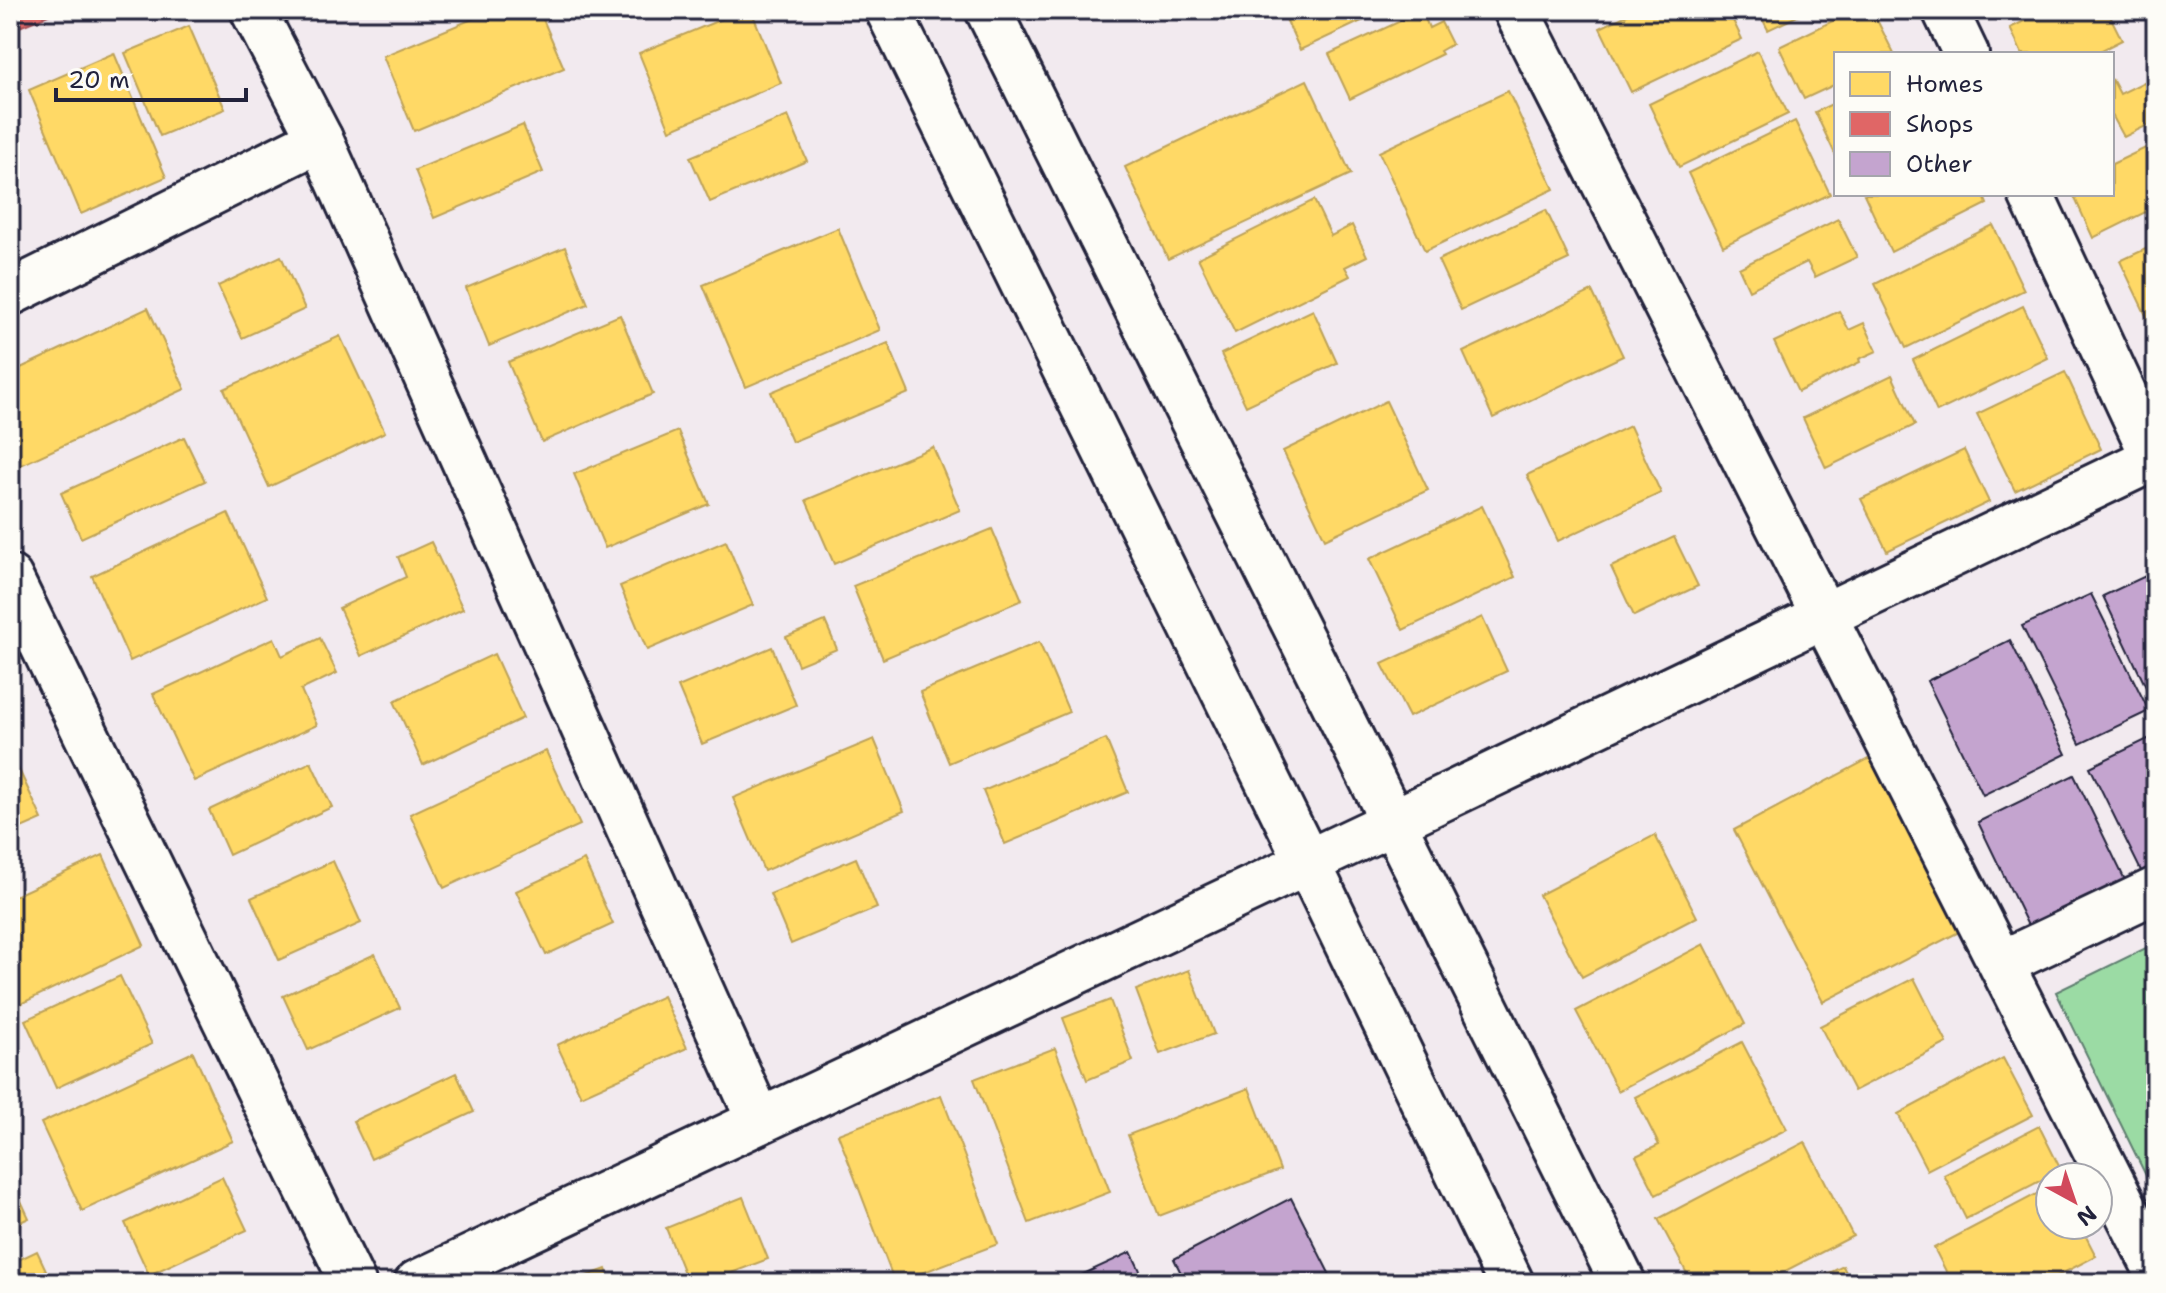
<svg xmlns="http://www.w3.org/2000/svg" width="2166" height="1293" font-family="'Shantell Sans',sans-serif">
<style>
.park{fill:#9bdba4;stroke:#5e7e70;stroke-width:2}
.homes{fill:#ffd966;stroke:#bda259;stroke-width:2}
.shops{fill:#e06666;stroke:#a75259;stroke-width:2}
.building{fill:#c4a4cf;stroke:#22223b;stroke-width:2}
.lines{fill:none;stroke-linecap:round;stroke-linejoin:round}
.minor-casing{stroke:#22223b;stroke-width:50}
.minor{stroke:#fdfcf7;stroke-width:44}
</style>
<rect width="100%" height="100%" fill="#f2eaef"/>
<filter id="ink" filterUnits="userSpaceOnUse"><feTurbulence type="fractalNoise" baseFrequency=".0125" numOctaves="2"/><feDisplacementMap in="SourceGraphic" scale="16" xChannelSelector="R" yChannelSelector="G"/><feConvolveMatrix kernelMatrix="1 2 1 2 8 2 1 2 1" color-interpolation-filters="sRGB"/></filter>
<g filter="url(#ink)">
<!-- park -->
<polygon class="park" points="2156,943 2156,1196 2056,992"/>
<!-- homes -->
<g class="homes">
<polygon points="494,10 539,10 564,68 414,131 383,56"/>
<polygon points="611,10 642,10 616,21"/>
<polygon points="744,10 751,10 781,83 670,130 639,53"/>
<polygon points="1282,10 1385,10 1300,50"/>
<polygon points="1637,10 1728,10 1742,39 1631,92 1600,28"/>
<polygon points="1758,10 1810,10 1768,30"/>
<polygon points="1855,10 1872,10 1894,54 1836,54 1836,84 1804,99 1779,47"/>
<polygon points="2047,10 2107,10 2122,40 2094,54 2022,54 2010,28"/>
<polygon points="1422,11 1429,28 1441,22 1452,44 1440,51 1442,54 1350,99 1329,54"/>
<polygon points="189,26 225,109 160,136 125,53"/>
<polygon points="1758,51 1788,114 1679,167 1649,104"/>
<polygon points="114,53 166,177 81,214 29,90"/>
<polygon points="2156,76 2156,121 2124,137 2112,115 2112,79 2120,94"/>
<polygon points="1307,80 1351,174 1168,259 1125,167"/>
<polygon points="1508,91 1554,189 1425,251 1379,152"/>
<polygon points="1836,102 1836,156 1815,112"/>
<polygon points="788,116 807,161 710,202 690,157"/>
<polygon points="1795,121 1830,194 1723,246 1688,173"/>
<polygon points="523,125 543,172 434,218 415,170"/>
<polygon points="2156,143 2156,207 2093,238 2073,194 2112,194 2112,164"/>
<polygon points="1864,194 1983,194 1987,204 1891,252"/>
<polygon points="1314,200 1331,236 1352,225 1367,256 1345,267 1350,276 1235,333 1198,258"/>
<polygon points="1546,210 1569,259 1461,310 1438,260"/>
<polygon points="1838,219 1857,257 1815,277 1807,262 1749,290 1739,268"/>
<polygon points="1993,225 2024,290 1906,348 1875,284"/>
<polygon points="838,228 880,330 746,387 703,285"/>
<polygon points="2156,244 2156,326 2152,328 2120,261"/>
<polygon points="565,247 588,304 489,346 466,288"/>
<polygon points="281,256 305,309 242,338 218,286"/>
<polygon points="1592,291 1623,356 1493,418 1463,352"/>
<polygon points="2023,306 2048,358 1937,412 1913,360"/>
<polygon points="148,308 185,389 19,466 10,446 10,373"/>
<polygon points="1313,310 1337,363 1246,406 1221,354"/>
<polygon points="1839,311 1849,330 1864,323 1877,351 1859,359 1860,362 1798,392 1774,342"/>
<polygon points="620,315 653,394 542,442 508,362"/>
<polygon points="340,336 385,432 269,487 224,389"/>
<polygon points="888,343 909,393 792,442 771,392"/>
<polygon points="2065,372 2101,449 2015,491 1977,414"/>
<polygon points="1892,375 1915,425 1826,468 1803,418"/>
<polygon points="1386,401 1428,490 1325,539 1283,451"/>
<polygon points="1630,426 1661,493 1558,541 1527,475"/>
<polygon points="678,431 709,504 605,548 574,474"/>
<polygon points="184,437 205,481 81,538 61,493"/>
<polygon points="933,447 960,510 834,564 806,500"/>
<polygon points="1964,450 1989,502 1887,551 1861,499"/>
<polygon points="1482,506 1515,577 1403,630 1369,559"/>
<polygon points="228,513 267,597 130,661 92,576"/>
<polygon points="992,529 1022,600 883,659 853,586"/>
<polygon points="1674,537 1698,586 1634,616 1611,567"/>
<polygon points="726,541 753,605 647,650 620,586"/>
<polygon points="431,542 463,609 361,656 339,608 406,577 398,557"/>
<polygon points="1482,617 1507,671 1409,717 1382,664"/>
<polygon points="825,621 837,649 798,665 786,637"/>
<polygon points="274,638 282,656 320,638 337,673 301,690 317,725 194,781 153,694"/>
<polygon points="1039,642 1069,712 949,763 920,692"/>
<polygon points="772,647 796,705 702,744 678,687"/>
<polygon points="494,654 523,718 423,765 394,701"/>
<polygon points="874,739 904,811 764,871 733,798"/>
<polygon points="1106,739 1128,792 1005,844 983,791"/>
<polygon points="546,751 580,825 444,888 410,814"/>
<polygon points="1870,758 1959,932 1823,1002 1734,830"/>
<polygon points="14,759 42,819 10,833 10,761"/>
<polygon points="311,762 332,807 229,855 209,810"/>
<polygon points="1655,835 1697,917 1582,977 1539,895"/>
<polygon points="103,855 144,945 10,1009 10,898"/>
<polygon points="856,858 877,908 791,944 770,894"/>
<polygon points="584,860 613,924 546,955 516,891"/>
<polygon points="333,861 361,923 279,960 251,898"/>
<polygon points="1704,944 1745,1024 1618,1091 1576,1011"/>
<polygon points="375,954 400,1008 308,1050 283,996"/>
<polygon points="1189,970 1214,1034 1160,1054 1136,990"/>
<polygon points="120,976 152,1044 56,1088 25,1020"/>
<polygon points="1914,978 1947,1043 1854,1091 1820,1026"/>
<polygon points="663,996 687,1048 581,1096 557,1045"/>
<polygon points="1110,1000 1133,1061 1087,1080 1063,1018"/>
<polygon points="1742,1042 1787,1129 1656,1195 1636,1156 1659,1145 1635,1097"/>
<polygon points="1055,1048 1110,1192 1029,1223 974,1079"/>
<polygon points="193,1052 233,1141 82,1211 41,1123"/>
<polygon points="2003,1058 2033,1115 1927,1170 1898,1114"/>
<polygon points="456,1073 474,1112 371,1159 353,1121"/>
<polygon points="1249,1088 1280,1170 1159,1216 1128,1135"/>
<polygon points="941,1095 998,1244 895,1283 838,1134"/>
<polygon points="2039,1126 2061,1170 1966,1219 1944,1175"/>
<polygon points="1805,1142 1853,1236 1762,1283 1692,1283 1658,1219"/>
<polygon points="10,1177 29,1218 10,1227"/>
<polygon points="222,1177 247,1230 149,1275 125,1223"/>
<polygon points="2050,1187 2050,1225 2080,1225 2096,1256 2044,1283 1952,1283 1934,1248"/>
<polygon points="743,1197 768,1259 705,1283 688,1283 666,1228"/>
<polygon points="37,1251 52,1283 10,1283 10,1264"/>
<polygon points="1843,1266 1851,1283 1810,1283"/>
<polygon points="606,1269 611,1283 567,1283"/>
</g>
<!-- shops -->
<polygon class="shops" points="10,10 60,10 10,31"/>
<!-- building -->
<g class="building">
<polygon points="2156,571 2156,701 2153,702 2103,596"/>
<polygon points="2091,594 2149,711 2080,744 2022,626"/>
<polygon points="2010,640 2066,754 1983,795 1927,681"/>
<polygon points="2156,735 2156,874 2145,879 2090,767"/>
<polygon points="2074,775 2126,882 2030,930 1978,822"/>
<polygon points="1291,1198 1334,1283 1186,1283 1174,1259"/>
<polygon points="1131,1252 1146,1283 1064,1283"/>
</g>
<g class="lines">
<defs>
<g id="minor">
<polyline points="253,10 320,139 759,1120"/>
<polyline points="888,10 1307,861 1511,1283"/>
<polyline points="988,10 1623,1283"/>
<polyline points="1516,10 2156,1269"/>
<polyline points="1945,10 1966,54"/>
<polyline points="2031,194 2154,458"/>
<polyline points="10,293 320,139"/>
<polyline points="10,578 353,1283"/>
<polyline points="2002,963 2156,890"/>
<polyline points="417,1283 1391,823 2156,457"/>
</g>
</defs>
<!-- minor casing -->
<use href="#minor" class="minor-casing"/>
<!-- minor -->
<use href="#minor" class="minor"/>
</g>
</g>
<!-- margin -->
<rect width="2166" height="1293" fill="none" stroke="#fdfcf7" stroke-width="40"/>
<rect x="20" y="20" width="2126" height="1253" fill="none" stroke="#22223b" stroke-width="3" filter="url(#ink)"/>
<!-- legend -->
<rect x="1834" y="52" width="280" height="144" fill="#fdfcf7" stroke="#a5a5ac" stroke-width="2"/>
<rect x="1850" y="72" width="40" height="24" fill="#ffd966" stroke="#a5a5ac" stroke-width="2"/>
<text x="1906" y="92" font-size="24" fill="#22223b">Homes</text>
<rect x="1850" y="112" width="40" height="24" fill="#e06666" stroke="#a5a5ac" stroke-width="2"/>
<text x="1906" y="132" font-size="24" fill="#22223b">Shops</text>
<rect x="1850" y="152" width="40" height="24" fill="#c4a4cf" stroke="#a5a5ac" stroke-width="2"/>
<text x="1906" y="172" font-size="24" fill="#22223b">Other</text>
<!-- north arrow -->
<g transform="translate(2074 1201) rotate(140)"><circle r="38" fill="#fdfcf7" stroke="#a5a5ac" stroke-width="2"/>
<path d="M0-6L14 30L0 20L-14 30Z" fill="#d1495b"/>
<text y="-12" font-size="22" font-weight="bold" text-anchor="middle" fill="#22223b">N</text>
</g>
<!-- scale -->
<path d="M56 88v12h190v-12" fill="none" stroke="#22223b" stroke-width="4"/>
<text x="68" y="88" font-size="24" fill="#22223b" stroke="#fdfcf7" stroke-width="6" paint-order="stroke">20 m</text>
</svg>
